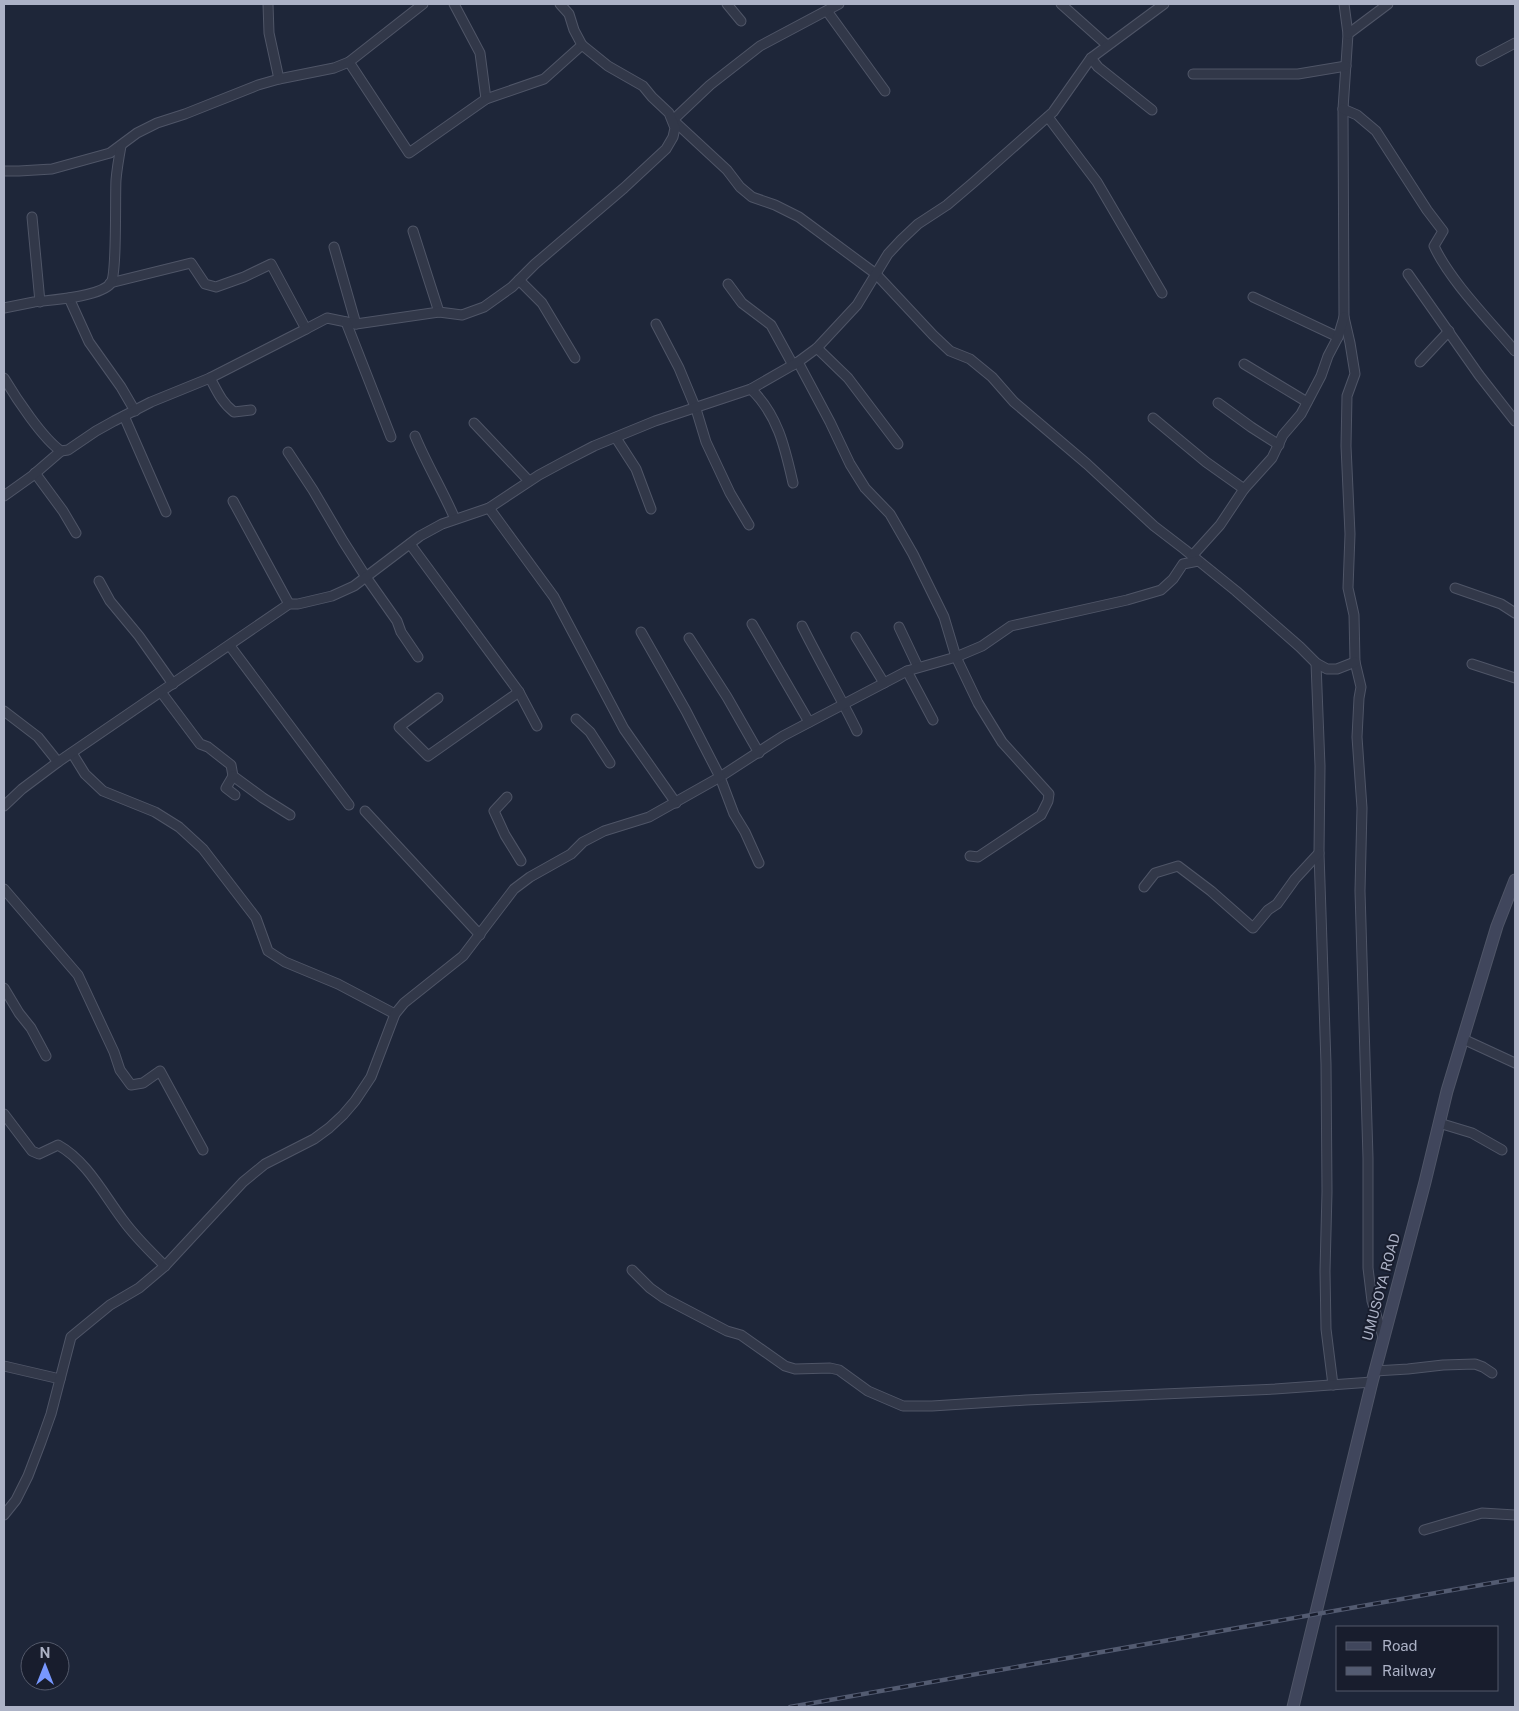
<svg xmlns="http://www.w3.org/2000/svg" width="1519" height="1711" font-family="'Public Sans',sans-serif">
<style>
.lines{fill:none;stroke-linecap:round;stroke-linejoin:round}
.minor-casing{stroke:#4f5567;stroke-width:11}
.secondary-casing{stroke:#4f5567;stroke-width:13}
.minor{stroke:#323849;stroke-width:9}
.secondary{stroke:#40465c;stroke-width:11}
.rail-casing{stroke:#535b71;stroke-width:4.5}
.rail{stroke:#181d2d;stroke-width:2.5;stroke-dasharray:8;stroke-linecap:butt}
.labels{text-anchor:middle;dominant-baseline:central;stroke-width:4;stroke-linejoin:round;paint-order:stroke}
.street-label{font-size:14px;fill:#acb2c6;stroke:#181d2d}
</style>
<rect width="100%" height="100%" fill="#1e2639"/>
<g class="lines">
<defs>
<g id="minor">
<polyline points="268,4 269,33 279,79"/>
<polyline points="454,4 480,53 486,99"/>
<polyline points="727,4 741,21"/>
<polyline points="1061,4 1107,45"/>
<polyline points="1344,4 1348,34 1343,109 1344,317 1350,343 1355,374 1347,396 1346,446 1350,534 1348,588 1354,615 1355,662 1361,687 1359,698 1357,737 1362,808 1360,891 1368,1158 1368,1268 1372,1301 1383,1337"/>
<polyline points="827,11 885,91"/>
<polyline points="1348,34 1388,4"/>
<polyline points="1091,58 1098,67 1152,110"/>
<polyline points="1481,61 1515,43"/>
<polyline points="349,62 409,153 486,99 544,79 582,45"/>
<polyline points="1193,74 1298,74 1346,66"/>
<path d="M1343 109 1357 115 1376 131 1427 210 1443 231 1434 246C1450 281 1490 321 1515 351"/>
<polyline points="1048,117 1097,182 1162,293"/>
<polyline points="673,120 727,170 740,187 752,197 775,205 799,217 876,274 933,335 950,351 970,359 992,377 1014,402 1087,464 1154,526 1184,549 1236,591 1300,647 1316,663 1327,669 1337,669 1355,662"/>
<polyline points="673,120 710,85 760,46 839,4"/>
<polyline points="4,171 19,171 52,169 110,153 137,133 157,123 185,114 258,85 279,79 334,68 349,62 423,4"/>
<polyline points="32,217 40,302"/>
<polyline points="413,231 439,312"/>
<polyline points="334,247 356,324"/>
<polyline points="1408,274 1479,375 1515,421"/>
<polyline points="519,280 542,303 575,358"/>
<polyline points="110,283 191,263 205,284 216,287 244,277 271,264 306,329 327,318 356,324 439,312 462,315 484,307 512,287 535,264 624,188 666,149 673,137 675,128 669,113 652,97 643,86 608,66 582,45 574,30 569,14 560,4"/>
<polyline points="728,284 742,303 771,325 793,365"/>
<polyline points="1253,297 1338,337"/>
<polyline points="69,298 89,342 121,387 135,411"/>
<path d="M4 308C14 306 24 304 34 302 51 300 101 297 111 283 117 273 115 197 116 180 117 168 119 157 121 146"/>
<polyline points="346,322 391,437"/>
<polyline points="656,324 679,368 696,409 706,442 730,493 749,525"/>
<polyline points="817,348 848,378 898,444"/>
<polyline points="798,362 830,422 850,464 865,488 890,514 913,554 944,617 956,657 978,703 1002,742 1049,794 1048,801 1041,815 978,857 970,856"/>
<polyline points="1420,362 1449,331"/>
<polyline points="1244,364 1307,402"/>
<path d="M4 378C16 398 43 439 61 451L68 450 96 431 114 421 151 402 210 378 306 329"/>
<path d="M210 378C217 391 222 403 234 412L251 410"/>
<path d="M751 389C778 415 785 448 793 483"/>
<polyline points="1218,403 1251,427 1279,445"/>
<polyline points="124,416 166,512"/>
<polyline points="1153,418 1206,462 1244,489"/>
<polyline points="474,423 529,481"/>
<path d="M415 436C427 465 443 491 455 519"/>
<polyline points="616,438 636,469 651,509"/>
<polyline points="288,452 313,490 343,541 366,577 397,621 401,632 418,657"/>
<polyline points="35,473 63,511 76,533"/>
<polyline points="4,496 32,476 61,451"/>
<polyline points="233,501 289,604"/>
<polyline points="489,508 554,597 624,729 676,803"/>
<polyline points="410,544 519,692 537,726"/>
<polyline points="1192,556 1220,525 1244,489 1272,458 1283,435 1301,414 1321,376 1328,356 1338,337 1344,317"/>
<polyline points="99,581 110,601 139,636 173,684"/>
<polyline points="1455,588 1501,604 1515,613"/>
<polyline points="752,624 809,722"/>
<path d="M802 626C820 662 840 696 857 731"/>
<polyline points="899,627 918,667"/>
<polyline points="856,637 884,683"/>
<polyline points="689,638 727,697 759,753"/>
<polyline points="230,646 349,805"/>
<polyline points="1316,663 1320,766 1319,853 1326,1064 1327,1192 1325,1271 1326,1329 1333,1385"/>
<polyline points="1472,664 1515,678"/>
<polyline points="907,671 933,720"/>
<polyline points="161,692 200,744 208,747 231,765 233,776 263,798 290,815"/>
<polyline points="438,698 399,727 428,756 519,692"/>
<polyline points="4,711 38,737 58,762"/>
<polyline points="576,719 590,732 610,763"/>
<polyline points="72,753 85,774 103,791 155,812 179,827 203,849 256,918 268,951 285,962 338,984 395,1014"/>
<polyline points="233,776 226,788 235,795"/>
<polyline points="507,797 494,811 505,835 521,861"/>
<polyline points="4,806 22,789 58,762 289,604 298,604 332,596 354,586 420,536 442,524 489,508 539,475 565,461 594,446 655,421 751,389 798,362 817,348 857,305 888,254 901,240 918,224 947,205 974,182 1053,112 1091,58 1164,4"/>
<polyline points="365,811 480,935"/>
<polyline points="759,863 745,832 734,814 720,777 783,736 907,671 956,657 982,646 1011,626 1127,600 1161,590 1173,579 1183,564 1198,561"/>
<polyline points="1144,887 1155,873 1178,866 1211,891 1253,928 1268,910 1277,904 1295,879 1319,853"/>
<polyline points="4,889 78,975 114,1052 120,1070 131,1085 143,1083 160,1071 203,1150"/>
<polyline points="4,988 19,1013 31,1028 46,1056"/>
<polyline points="1463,1039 1515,1063"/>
<path d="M4 1114 32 1151 39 1154 58 1145C87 1161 104 1195 123 1220 136 1238 150 1251 165 1266"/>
<polyline points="1439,1123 1472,1133 1502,1150"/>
<polyline points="632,1270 650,1288 664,1298 727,1331 741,1335 785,1366 795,1369 830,1368 839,1370 868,1391 903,1406 932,1406 1026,1400 1275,1389 1372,1382"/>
<polyline points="4,1366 60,1379"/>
<polyline points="1375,1371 1408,1369 1443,1365 1475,1364 1483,1367 1492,1373"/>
<polyline points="4,1515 16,1500 28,1476 41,1442 51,1414 71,1337 110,1305 139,1288 165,1266 243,1182 265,1164 314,1139 329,1128 343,1115 355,1101 371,1077 395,1014 404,1003 463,956 514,889 530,877 571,854 583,842 604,831 649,817 720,777 686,711 641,632"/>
<polyline points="1424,1530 1482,1513 1515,1515"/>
</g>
<polyline id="secondary" points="1293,1707 1372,1382 1425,1182 1447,1091 1497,926 1515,880"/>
</defs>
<!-- minor casing -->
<use href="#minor" class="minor-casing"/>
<!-- secondary casing -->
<use href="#secondary" class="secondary-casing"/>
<!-- minor -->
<use href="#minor" class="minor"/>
<!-- secondary -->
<use href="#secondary" class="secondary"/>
<defs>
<polyline id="rail" points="790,1707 1515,1579"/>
</defs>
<!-- rail casing -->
<use href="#rail" class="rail-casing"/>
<!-- rail -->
<use href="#rail" class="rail"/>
</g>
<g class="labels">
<!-- street labels -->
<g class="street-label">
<text transform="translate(1381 1287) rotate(-75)">UMUSOYA ROAD</text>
</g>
</g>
<!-- border -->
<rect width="1519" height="1711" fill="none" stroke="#acb2c6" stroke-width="10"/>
<!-- legend -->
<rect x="1336" y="1626" width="162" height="65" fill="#181d2d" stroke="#53596a"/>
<rect x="1346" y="1642" width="25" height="8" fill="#40465c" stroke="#53596a"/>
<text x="1382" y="1651" font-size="15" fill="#acb2c6">Road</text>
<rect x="1346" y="1667" width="25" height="8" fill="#535b71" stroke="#53596a"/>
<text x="1382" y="1676" font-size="15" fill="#acb2c6">Railway</text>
<!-- north arrow -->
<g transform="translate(45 1666)"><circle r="24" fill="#181d2d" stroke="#53596a"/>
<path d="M0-4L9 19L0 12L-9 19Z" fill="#7898ff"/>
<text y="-8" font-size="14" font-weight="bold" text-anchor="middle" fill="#acb2c6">N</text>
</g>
</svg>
